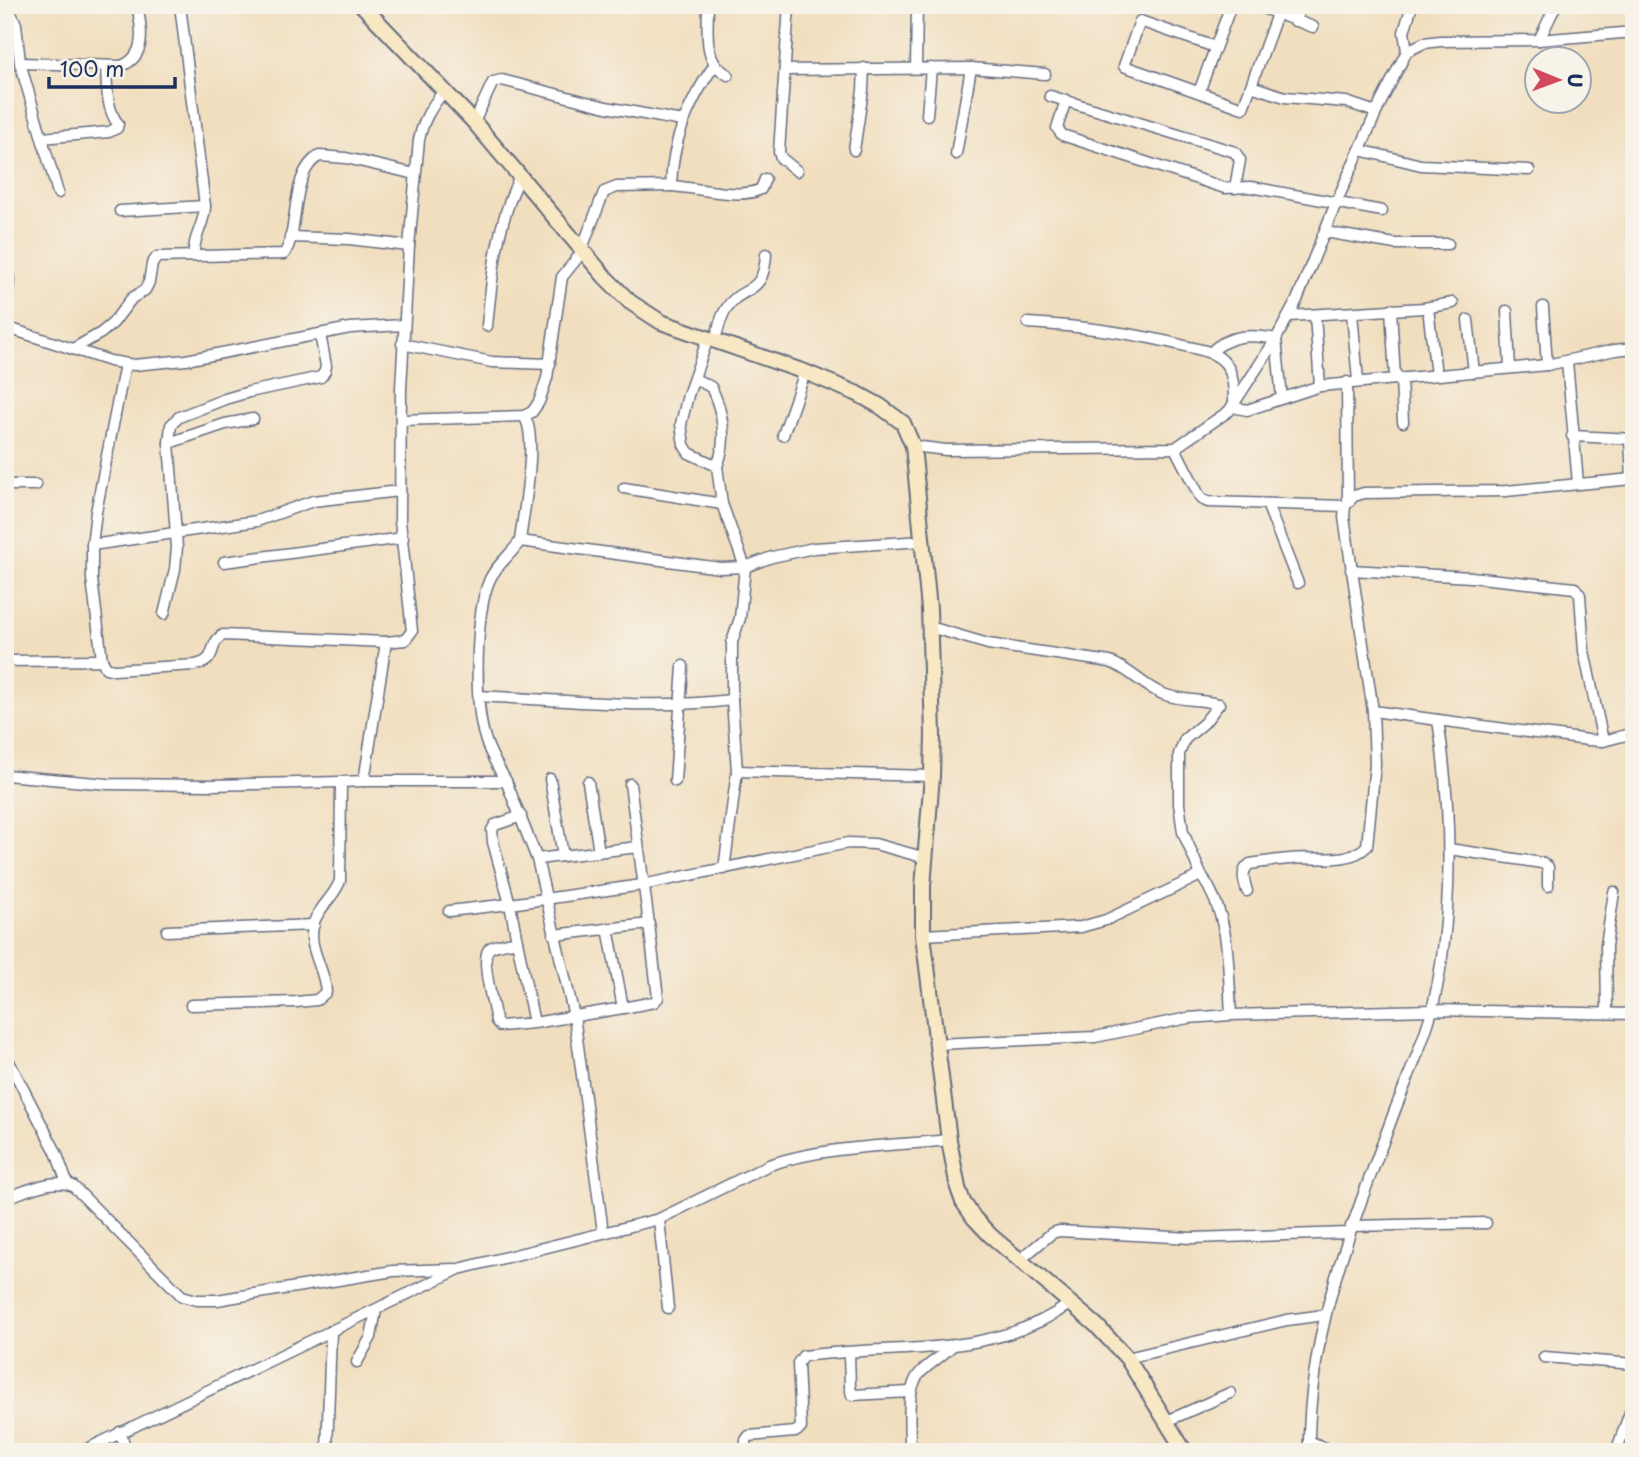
<svg xmlns="http://www.w3.org/2000/svg" width="1639" height="1457" font-family="'Playpen Sans',sans-serif">
<style>
.lines{fill:none;stroke-linecap:round;stroke-linejoin:round}
.street-casing{stroke:#666c80;stroke-width:13}
.secondary-casing{stroke:#666c80;stroke-width:18}
.street{stroke:#fff;stroke-width:10}
.secondary{stroke:#f8e8c3;stroke-width:14}
</style>
<rect width="100%" height="100%" fill="#f7f3e8"/>
<filter id="ink" filterUnits="userSpaceOnUse"><feTurbulence type="fractalNoise" baseFrequency=".0143" numOctaves="2"/><feDisplacementMap in="SourceGraphic" scale="14" xChannelSelector="R" yChannelSelector="G"/><feConvolveMatrix kernelMatrix="1 2 1 2 8 2 1 2 1" color-interpolation-filters="sRGB"/></filter>
<filter id="wash" filterUnits="userSpaceOnUse"><feTurbulence type="fractalNoise" baseFrequency=".00686" numOctaves="4" result="noise"/><feDisplacementMap in="SourceGraphic" scale="28" xChannelSelector="R" yChannelSelector="G"/><feGaussianBlur stdDeviation="1.57" result="paint"/><feColorMatrix in="noise" values="0 0 0 0 0 0 0 0 0 0 0 0 0 0 0 0 0 1.4 0 .05"/><feComposite in="paint" operator="in"/></filter>
<g filter="url(#wash)">
<rect width="100%" height="100%" fill="#f1debe"/>
</g>
<g filter="url(#ink)">
<g class="lines">
<defs>
<g id="street">
<polyline points="7,5 16,24 20,63 58,193"/>
<path d="M180 5 205 206C205 224 192 238 194 256"/>
<path d="M708 5C708 31 702 61 728 75"/>
<polyline points="789,5 779,152 781,158 797,171"/>
<polyline points="901,5 918,5"/>
<polyline points="1255,5 1313,27"/>
<polyline points="1295,21 1301,5"/>
<polyline points="1539,40 1556,5"/>
<polyline points="1215,47 1140,21 1124,66 1243,108 1277,14"/>
<polyline points="1407,51 1404,32 1412,5"/>
<path d="M20 63 121 66C147 57 142 28 137 5"/>
<polyline points="916,68 917,5"/>
<polyline points="971,68 1045,74"/>
<polyline points="785,70 971,68 956,154"/>
<polyline points="1251,86 1285,97 1346,102 1376,112"/>
<polyline points="1199,92 1231,5"/>
<polyline points="1050,96 1235,152 1240,160 1235,188"/>
<polyline points="1066,100 1057,128 1062,135 1225,188 1251,187 1382,211"/>
<polyline points="927,115 931,68"/>
<polyline points="474,122 493,82 502,80 606,107 682,121"/>
<path d="M42 138 109 132 117 128 118 124C106 108 107 86 106 66"/>
<polyline points="854,150 863,90 864,68"/>
<polyline points="1360,150 1421,165 1529,170"/>
<path d="M671 186C694 187 742 200 761 189L765 179"/>
<polyline points="120,211 205,206"/>
<polyline points="1325,232 1395,244 1448,244"/>
<polyline points="290,237 349,239 409,246"/>
<polyline points="5,257 9,280 5,317"/>
<polyline points="1543,307 1547,365"/>
<polyline points="1428,308 1436,375"/>
<polyline points="1391,309 1395,378"/>
<polyline points="1507,311 1510,368"/>
<polyline points="1352,313 1358,381"/>
<polyline points="1289,316 1424,308 1453,303"/>
<polyline points="1315,316 1320,386"/>
<polyline points="1468,320 1474,372"/>
<path d="M1028 323C1081 326 1134 333 1185 346 1197 349 1212 351 1221 359 1234 369 1234 389 1234 405L1237 408 1247 410 1320 386 1547 365 1615 350 1634 348"/>
<path d="M487 326C492 274 497 224 520 176"/>
<polyline points="5,327 110,361 134,365 186,360 350,328 403,325"/>
<polyline points="708,338 688,395 681,424 684,445 689,453 717,466 722,504 745,567 740,618 732,642 732,700 737,771 724,869"/>
<path d="M715 340C718 330 720 318 726 309 741 284 764 298 766 254"/>
<polyline points="402,344 492,362 550,364"/>
<path d="M73 349 101 333 113 323 132 298 145 290 149 282 152 264 157 257 284 254C300 232 289 173 319 156L346 158 415 174"/>
<path d="M1210 353C1229 334 1251 334 1276 339L1282 398"/>
<polyline points="1567,362 1578,483"/>
<polyline points="1401,378 1403,422"/>
<path d="M695 379 711 387C723 411 728 441 717 466"/>
<polyline points="1347,382 1348,501"/>
<path d="M401 420 524 416 532 412 539 402 547 378 562 277 579 256 604 192 617 187 671 186C672 140 689 102 715 64"/>
<polyline points="783,435 805,372"/>
<polyline points="1572,436 1634,439"/>
<polyline points="1630,439 1632,479"/>
<polyline points="169,443 225,424 253,419"/>
<polyline points="913,446 946,450 1175,448 1229,411 1276,339 1297,300 1336,203 1380,104 1407,51 1424,43 1440,41 1539,40 1634,32"/>
<path d="M1175 448 1201 499 1208 502 1345 506 1344 517 1373 711 1438 720C1452 812 1454 920 1432 1010 1423 1044 1408 1077 1395 1110 1354 1221 1307 1331 1309 1452"/>
<polyline points="5,485 36,485"/>
<polyline points="624,488 722,504"/>
<polyline points="1267,504 1298,583"/>
<polyline points="1345,506 1354,496 1364,493 1506,491 1632,479 1634,482"/>
<path d="M520 541C523 514 539 437 524 416"/>
<polyline points="92,545 257,521 313,501 399,491"/>
<polyline points="224,562 403,538"/>
<polyline points="1351,570 1471,577 1575,588 1580,595 1584,651 1603,741"/>
<polyline points="164,614 175,569 177,547 169,443 171,425 179,417 225,399 249,392 321,377 325,371 326,366 320,334"/>
<path d="M930 627 988 644 1110 662C1130 669 1144 687 1163 694 1181 701 1201 699 1219 704L1204 723 1185 739 1179 754V804L1183 832 1201 875"/>
<polyline points="102,660 92,579 92,545 96,512 125,364"/>
<path d="M5 661 102 660 106 668 114 670 195 665C219 661 207 644 223 635L386 642"/>
<path d="M479 696C562 700 648 710 732 700"/>
<polyline points="1438,720 1588,740 1603,741 1634,733"/>
<polyline points="737,771 932,776"/>
<polyline points="5,775 108,784 211,785 341,782"/>
<polyline points="550,779 563,856"/>
<polyline points="364,781 506,781 537,859 574,1016 603,1232"/>
<path d="M506 781C498 767 489 753 485 738 474 704 475 611 490 579 497 564 511 555 520 541L720 568 745 567 772 557 814 548 923 541"/>
<polyline points="675,781 683,666"/>
<polyline points="588,782 599,852"/>
<polyline points="630,784 649,924"/>
<polyline points="1449,849 1542,863 1548,867 1548,886"/>
<polyline points="537,859 638,847"/>
<path d="M1247 891C1244 881 1240 871 1250 864 1263 862 1277 860 1290 859 1313 856 1349 865 1367 846L1375 764 1373 711"/>
<polyline points="449,911 510,904 493,842 492,830 495,825 521,816"/>
<polyline points="608,928 623,1008"/>
<polyline points="167,931 314,925"/>
<path d="M923 935 1081 927 1106 920 1201 875C1231 917 1228 966 1231 1015"/>
<polyline points="517,941 510,904 642,885 848,843 875,844 926,858"/>
<path d="M191 1005 296 1002 317 1000 326 992C325 967 306 948 314 922 320 906 334 897 340 881L341 782 364 781 386 642 405 640 412 631 400 521 401 388 409 246 419 140C423 120 431 107 444 91"/>
<polyline points="1607,1013 1606,946 1614,892"/>
<path d="M534 1023 517 941C510 943 496 944 490 948 479 955 494 1008 496 1021L500 1026 534 1023 623 1008 654 1002 658 998 649 924 554 935"/>
<polyline points="936,1044 1095,1037 1188,1018 1231,1015 1432,1010 1634,1014"/>
<polyline points="5,1054 56,1152 67,1183"/>
<path d="M5 1198C25 1192 53 1177 73 1186L182 1296 197 1300H217L393 1271 455 1269"/>
<polyline points="659,1219 668,1308"/>
<polyline points="1351,1226 1486,1223"/>
<polyline points="1020,1260 1052,1233 1059,1231 1192,1238 1349,1233"/>
<polyline points="849,1353 850,1387 852,1395 910,1392"/>
<polyline points="1544,1357 1634,1364"/>
<polyline points="1127,1358 1287,1320 1324,1315"/>
<polyline points="357,1362 371,1337 376,1310"/>
<polyline points="1167,1421 1230,1393"/>
<polyline points="120,1432 127,1452"/>
<polyline points="1309,1441 1334,1452"/>
<path d="M81 1452 459 1269 659 1219 769 1165C826 1146 890 1146 949 1140"/>
<polyline points="327,1452 331,1331"/>
<path d="M746 1452V1440L749 1436 795 1432 801 1428 798 1363 803 1356C895 1343 990 1361 1071 1303"/>
<path d="M910 1452C911 1430 904 1388 921 1372 931 1362 944 1355 954 1344"/>
<polyline points="1616,1452 1634,1401"/>
<polyline points="1621,1452 1634,1449"/>
</g>
<polyline id="secondary" points="362,5 474,122 605,277 630,302 661,322 805,372 858,394 880,406 903,423 913,446 929,609 933,734 932,776 923,886 923,935 949,1140 958,1188 963,1202 974,1218 990,1235 1096,1325 1127,1358 1185,1452"/>
</defs>
<!-- street casing -->
<use href="#street" class="street-casing"/>
<!-- secondary casing -->
<use href="#secondary" class="secondary-casing"/>
<!-- street -->
<use href="#street" class="street"/>
<!-- secondary -->
<use href="#secondary" class="secondary"/>
</g>
</g>
<!-- margin -->
<rect width="1639" height="1457" fill="none" stroke="#f7f3e8" stroke-width="28"/>
<!-- north arrow -->
<g transform="translate(1558 80) rotate(91)"><circle r="33" fill="#f7f3e8" stroke="#9fa5b1" stroke-width="2"/>
<path d="M0-5L12 26L0 18L-12 26Z" fill="#d1495b"/>
<text y="-10" font-size="19" font-weight="bold" text-anchor="middle" fill="#1b2f5e">U</text>
</g>
<!-- scale -->
<path d="M49 77v10h126v-10" fill="none" stroke="#1b2f5e" stroke-width="3.5"/>
<text x="60" y="77" font-size="21" fill="#1b2f5e" stroke="#f7f3e8" stroke-width="5" paint-order="stroke">100 m</text>
</svg>
